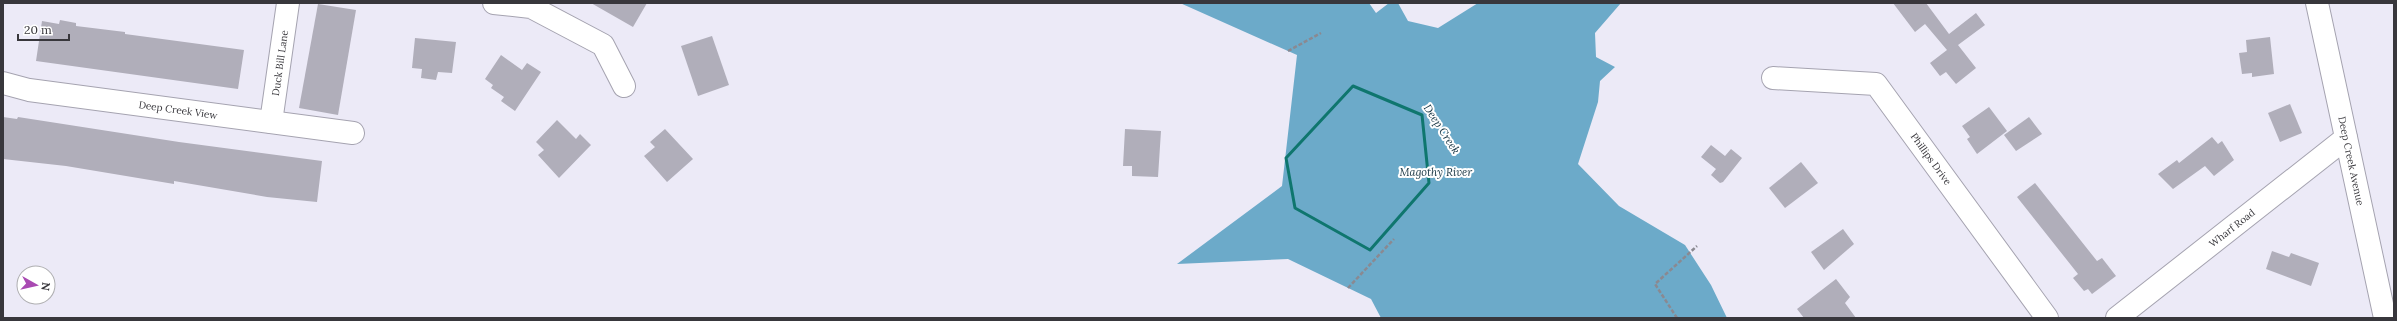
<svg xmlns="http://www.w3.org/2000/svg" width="2397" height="321" font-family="Lora,serif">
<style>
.water{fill:#6caac9}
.building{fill:#b0aeba}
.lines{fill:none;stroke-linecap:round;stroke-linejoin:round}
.minor-casing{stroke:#a5a3b0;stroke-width:24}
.path{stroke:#8a8991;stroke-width:2.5;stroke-dasharray:4 2;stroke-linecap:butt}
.minor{stroke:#fff;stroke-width:22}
.marked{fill:none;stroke:#0f766e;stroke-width:3;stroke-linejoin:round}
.labels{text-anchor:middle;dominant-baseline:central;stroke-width:4;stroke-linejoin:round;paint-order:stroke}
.street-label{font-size:10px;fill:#38373c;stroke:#fff}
.water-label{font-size:11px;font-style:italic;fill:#163442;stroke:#fff}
</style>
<rect width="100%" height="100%" fill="#eceaf7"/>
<!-- water -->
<polygon class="water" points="1180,3 1369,3 1376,13 1389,3 1398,3 1408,21 1438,28 1478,3 1621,3 1595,33 1596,57 1615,67 1600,81 1598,102 1578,164 1619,206 1685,245 1711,285 1727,318 1381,318 1371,299 1288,259 1177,264 1282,186 1297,55"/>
<!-- building -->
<g class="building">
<polygon points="591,3 647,3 633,27"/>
<polygon points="1893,3 1926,3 1949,34 1976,13 1985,25 1958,45 1976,68 1956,84 1946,72 1940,76 1930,63 1947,50 1925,24 1915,32"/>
<polygon points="318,4 356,10 338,115 299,108"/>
<polygon points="60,20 76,23 76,26 125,32 125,34 244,50 238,89 36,61 42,21 59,24"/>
<polygon points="712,36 729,85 698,96 681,46"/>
<polygon points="2270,37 2274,74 2252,77 2252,73 2242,74 2239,53 2247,52 2246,40"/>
<polygon points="415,38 456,42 452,73 438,72 436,80 421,78 422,69 412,68"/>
<polygon points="501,55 522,70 527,63 541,72 515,111 501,101 504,97 491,88 493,85 485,79"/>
<polygon points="2290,104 2302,133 2280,142 2268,113"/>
<polygon points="1989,107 2007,131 1977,154 1967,139 1970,137 1962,126"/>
<polygon points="3,117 17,119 18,117 179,142 322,161 317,202 267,197 174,181 174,184 66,166 3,159"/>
<polygon points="2029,117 2042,134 2016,151 2004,135"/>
<polygon points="557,120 576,139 580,134 591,145 559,178 538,155 544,150 536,142"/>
<polygon points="665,129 693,159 667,182 644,156 655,147 650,142"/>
<polygon points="1125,129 1161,131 1158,177 1132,176 1132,166 1123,166"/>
<polygon points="2212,137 2218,144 2222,141 2234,160 2214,176 2205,166 2173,189 2158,174 2177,160 2179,163"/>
<polygon points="1711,145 1725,156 1731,149 1742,158 1723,182 1720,183 1711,175 1716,169 1701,157"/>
<polygon points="1801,162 1818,183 1785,208 1769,188"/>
<polygon points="2035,183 2097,261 2102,258 2116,276 2092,294 2088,289 2084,291 2073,278 2078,274 2017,197"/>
<polygon points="1843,229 1854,244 1824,270 1811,252"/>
<polygon points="2272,251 2289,257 2291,253 2319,263 2311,286 2266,269"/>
<polygon points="1836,279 1850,297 1845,303 1856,318 1804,318 1797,309"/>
</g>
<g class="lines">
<defs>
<g id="minor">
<polyline points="494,3 531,7 603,45 624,86"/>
<polyline points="2317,3 2385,318"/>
<polyline points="1773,78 1876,84 2047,318"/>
<polyline points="3,83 29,90 353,133"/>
<polyline points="271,122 288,3"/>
<polyline points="2117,318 2346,138"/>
</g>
</defs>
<!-- minor casing -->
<use href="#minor" class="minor-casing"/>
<!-- path -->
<g class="path">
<polyline points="1288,51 1321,33"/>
<polyline points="1348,288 1394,239"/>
<polyline points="1677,318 1655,284 1697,246"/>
</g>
<!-- minor -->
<use href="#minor" class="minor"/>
</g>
<!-- marked area -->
<path class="marked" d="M1353 86 1422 115 1429 183 1370 250 1295 208 1286 158Z"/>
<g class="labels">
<!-- street labels -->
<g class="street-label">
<text transform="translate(280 63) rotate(-82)">Duck Bill Lane</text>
<text transform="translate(178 110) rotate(8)">Deep Creek View</text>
<text transform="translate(1931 159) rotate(54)">Phillips Drive</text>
<text transform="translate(2351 161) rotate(78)">Deep Creek Avenue</text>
<text transform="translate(2232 228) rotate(-38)">Wharf Road</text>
</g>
<!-- water labels -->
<g class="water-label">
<text transform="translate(1442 129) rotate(57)">Deep Creek</text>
<text x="1436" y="172">Magothy River</text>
</g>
</g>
<!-- border -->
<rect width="2397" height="321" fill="none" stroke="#38373c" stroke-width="8"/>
<!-- north arrow -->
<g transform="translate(36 285) rotate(98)"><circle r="19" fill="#ffffff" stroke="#afafb1"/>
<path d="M0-3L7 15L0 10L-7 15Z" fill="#a949b2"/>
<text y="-6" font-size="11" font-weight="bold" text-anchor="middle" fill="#38373c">N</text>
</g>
<!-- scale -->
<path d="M18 34v6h51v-6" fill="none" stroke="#38373c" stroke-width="2"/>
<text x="24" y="34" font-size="12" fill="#38373c" stroke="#ffffff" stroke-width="3" paint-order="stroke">20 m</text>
</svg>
